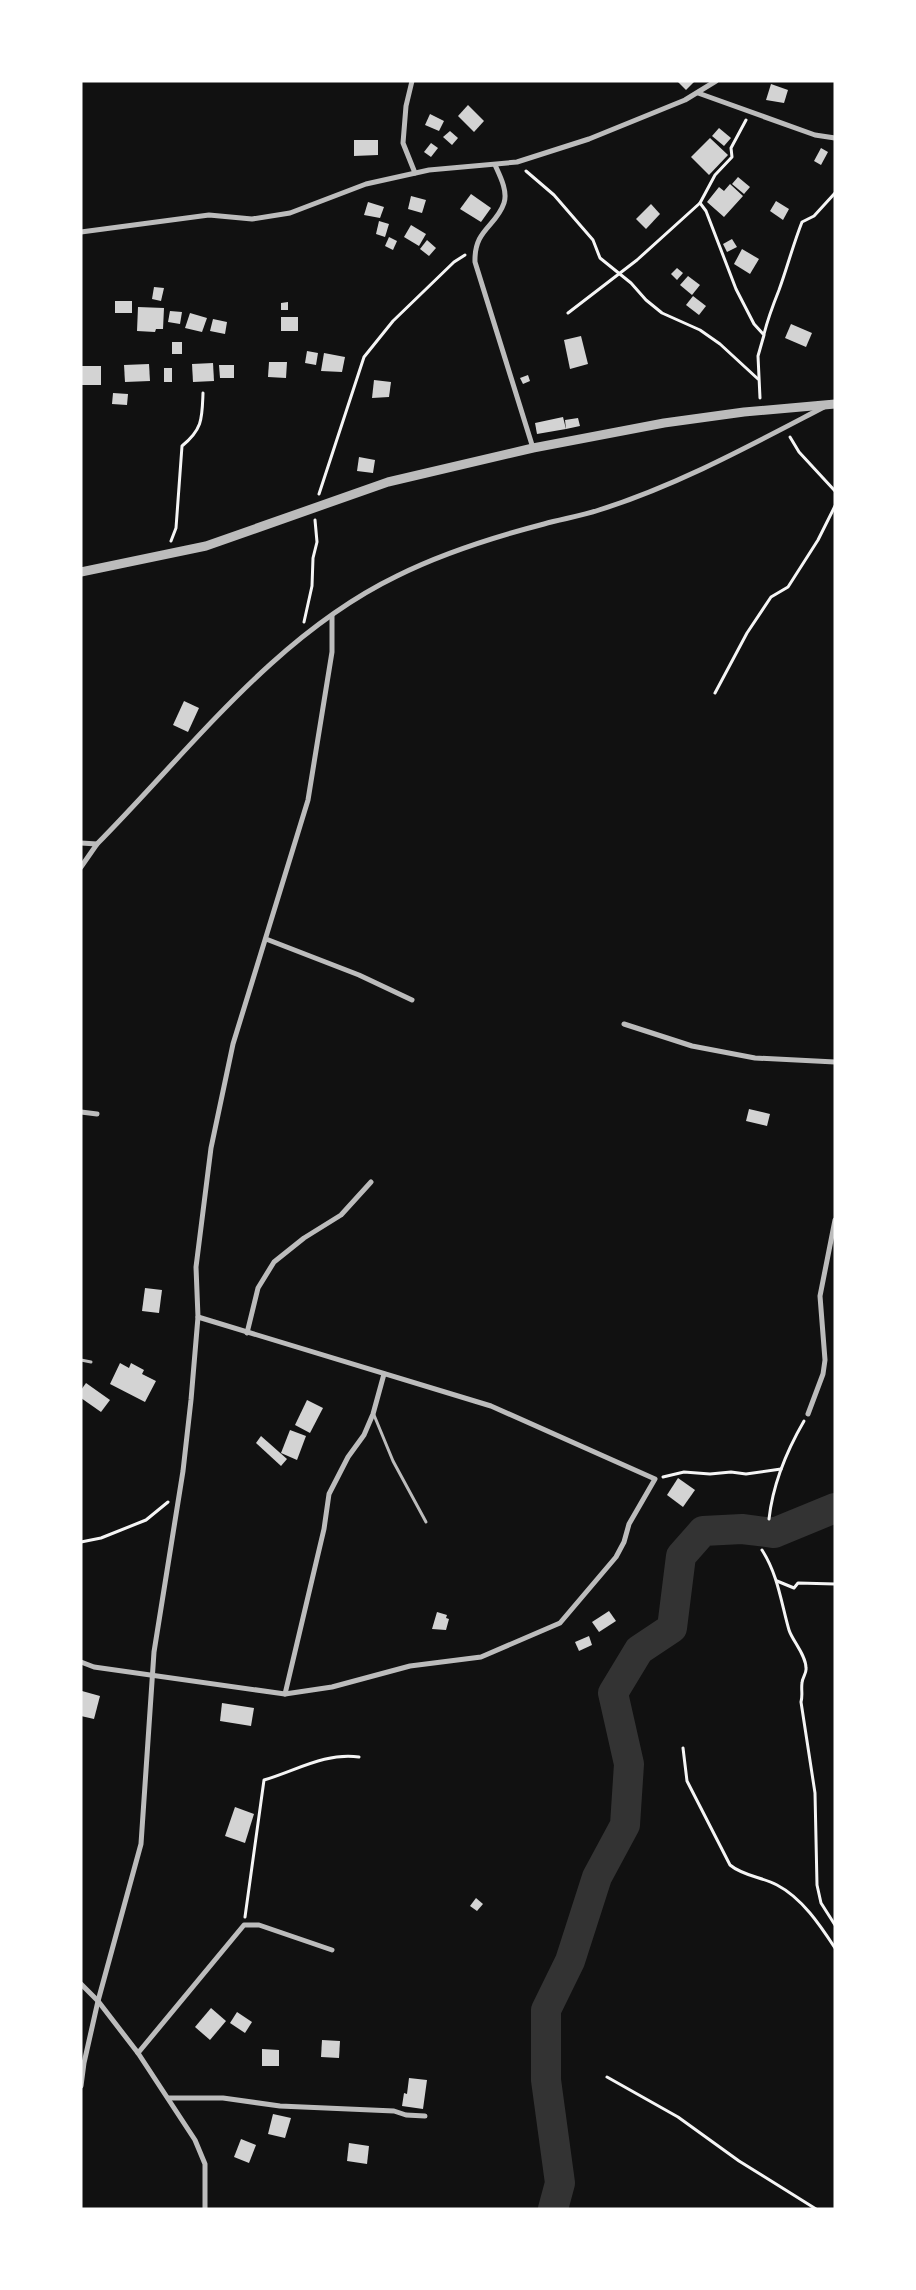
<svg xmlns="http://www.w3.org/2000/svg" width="916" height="2290" font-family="'Work Sans',sans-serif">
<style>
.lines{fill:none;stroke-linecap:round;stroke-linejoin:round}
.river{stroke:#333;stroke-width:30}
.building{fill:#d3d3d3}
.path{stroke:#f5f5f5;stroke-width:3}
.service{stroke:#bcbcbc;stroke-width:3}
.minor{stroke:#bcbcbc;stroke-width:5}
.tertiary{stroke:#bcbcbc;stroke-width:9}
</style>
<rect width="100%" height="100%" fill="#111"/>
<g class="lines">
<!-- river -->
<polyline class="river" points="553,2209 560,2183 546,2080 546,2010 570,1961 597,1877 625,1825 629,1764 613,1693 639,1650 672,1628 681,1556 703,1531 742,1529 774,1533 835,1508"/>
</g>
<!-- building -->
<g class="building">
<polygon points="677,81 695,81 686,90"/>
<polygon points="771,84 788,90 784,103 766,100"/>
<polygon points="468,105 484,121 474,132 458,116"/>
<polygon points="430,114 444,121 439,131 425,125"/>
<polygon points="719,128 731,138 724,146 712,136"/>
<polygon points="450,131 458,138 452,145 443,137"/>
<polygon points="710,138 728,155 709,175 691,157"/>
<polygon points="354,140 378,140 378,155 354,156"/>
<polygon points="431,143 438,148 431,157 424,152"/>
<polygon points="821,148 828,152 821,165 814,161"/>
<polygon points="738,177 750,187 744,194 732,184"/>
<polygon points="730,184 743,196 724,217 707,202 719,187 724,191"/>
<polygon points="471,194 491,208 481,222 460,209"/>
<polygon points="411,196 426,200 422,213 408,209"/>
<polygon points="776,201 789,209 783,220 770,211"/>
<polygon points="368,202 384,207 380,218 364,215"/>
<polygon points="651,204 660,214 646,229 636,219"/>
<polygon points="379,221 389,224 385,237 376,234"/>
<polygon points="411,225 426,234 419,246 404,237"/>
<polygon points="389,237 397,241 393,250 385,246"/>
<polygon points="732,239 737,247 727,252 723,244"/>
<polygon points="427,240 436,248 429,256 420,249"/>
<polygon points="742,249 759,259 750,274 734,264"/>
<polygon points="677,268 683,273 677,280 671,274"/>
<polygon points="688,276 700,285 692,295 680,285"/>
<polygon points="154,287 164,288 161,301 152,299"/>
<polygon points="693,296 706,306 699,315 686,305"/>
<rect x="115" y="301" width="17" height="12"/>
<polygon points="288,302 288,310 281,310 281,303"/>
<polygon points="138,307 164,308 163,329 156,329 155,332 137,331"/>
<polygon points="170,311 182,312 180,324 168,322"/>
<polygon points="190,313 207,318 202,332 185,328"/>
<rect x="281" y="317" width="17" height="14"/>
<polygon points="213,319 227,322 225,334 210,331"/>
<polygon points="791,324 812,333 806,347 785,338"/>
<polygon points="581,336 588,364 570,369 564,340"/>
<rect x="172" y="342" width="10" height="12"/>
<polygon points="307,351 318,353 316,365 305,363"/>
<polygon points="324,353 345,357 342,372 321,371"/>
<polygon points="269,362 287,362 286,378 268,377"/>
<polygon points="213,363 214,381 193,382 192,364"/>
<polygon points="149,364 150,381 125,382 124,365"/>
<polygon points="219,365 234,365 234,378 220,378"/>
<rect x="81" y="366" width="20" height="19"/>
<rect x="164" y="368" width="8" height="14"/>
<polygon points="528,375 530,381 523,384 520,378"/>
<polygon points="374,380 391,382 389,397 372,398"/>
<polygon points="113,393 128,394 127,405 112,404"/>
<polygon points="563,417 566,429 537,434 535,423"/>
<polygon points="578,418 580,426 566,429 565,420"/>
<polygon points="359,457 375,460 373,473 357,471"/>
<polygon points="184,701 199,708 188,732 173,725"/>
<polygon points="749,1109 770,1114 767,1126 746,1121"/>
<polygon points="145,1288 162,1290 159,1313 142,1311"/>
<polygon points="120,1363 129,1368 131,1363 144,1370 142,1374 156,1381 145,1402 110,1384"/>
<polygon points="86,1383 110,1400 101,1412 81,1398 81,1390"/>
<polygon points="307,1400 323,1408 310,1433 295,1425"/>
<polygon points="290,1430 306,1436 297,1460 281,1453"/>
<polygon points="261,1436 287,1459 281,1466 256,1443"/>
<polygon points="678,1478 695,1490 683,1507 667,1495"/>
<polygon points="609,1611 616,1621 599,1632 592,1622"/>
<polygon points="437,1612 447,1615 446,1618 449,1619 446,1630 432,1629"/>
<polygon points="589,1636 592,1645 579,1651 575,1642"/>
<polygon points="82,1691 100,1696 94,1719 81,1716"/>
<polygon points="222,1703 254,1708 251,1726 220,1721"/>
<polygon points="235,1807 254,1814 245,1843 225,1836"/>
<polygon points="476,1898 483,1904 477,1911 470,1906"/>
<polygon points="211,2008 226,2021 210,2040 195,2027"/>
<polygon points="237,2012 252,2022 245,2033 230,2023"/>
<polygon points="322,2040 340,2041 339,2058 321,2057"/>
<polygon points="262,2049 279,2050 279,2066 262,2066"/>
<polygon points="409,2078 427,2080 423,2109 402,2106 404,2093 407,2094"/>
<polygon points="273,2114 291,2118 285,2138 268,2134"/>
<polygon points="241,2139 256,2145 249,2163 234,2157"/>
<polygon points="349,2143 369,2146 367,2164 347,2161"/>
</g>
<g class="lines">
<!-- path -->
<g class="path">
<polyline points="526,171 554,195 593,240 600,258 631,283 646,300 662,313 700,330 720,344 758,379"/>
<polyline points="700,203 706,211 736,289 754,324 764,335 758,356 760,398"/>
<polyline points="568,313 637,260 700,203 715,175 732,157 731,148 746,120"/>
<path d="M764 334C768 318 773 305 779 290 787 268 793 245 802 222L814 216 835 193"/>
<polyline points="790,437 799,452 835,491"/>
<polyline points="319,494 364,357 393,321 454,262 465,255"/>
<path d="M171 541 176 528 182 446C203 429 202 418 203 393"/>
<polyline points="304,622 312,586 313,558 317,542 315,520"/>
<polyline points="715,693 747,633 771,597 788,587 818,540 835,506"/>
<polyline points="663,1477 684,1472 710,1474 731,1472 746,1474 781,1469"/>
<path d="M769 1519C773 1483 786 1452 804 1421"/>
<polyline points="81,1542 101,1538 146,1520 168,1502"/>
<path d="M762 1550C778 1575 781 1602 789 1630 792 1640 806 1655 806 1668 807 1673 802 1678 802 1683 801 1690 803 1695 801 1702L815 1793 817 1885 821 1903 835 1925"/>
<polyline points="777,1581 794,1588 798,1583 835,1584"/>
<path d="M683 1748 687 1781 730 1865C743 1876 762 1877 777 1885 802 1898 820 1925 835 1948"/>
<path d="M245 1917 264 1780C295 1771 326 1752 359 1757"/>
<polyline points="607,2077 678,2117 739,2161 816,2209"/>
</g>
<!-- service -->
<g class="service">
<polyline points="81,1360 91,1362"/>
<polyline points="374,1415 393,1461 426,1522"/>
</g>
<!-- minor -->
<g class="minor">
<polyline points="412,81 406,106 403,143 415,173"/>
<polyline points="698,93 815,135 835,138"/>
<path d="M495 165C500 176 508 191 504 203 496 227 474 229 475 262L533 448"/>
<polyline points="81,232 209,215 252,219 290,213 366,184 429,170 517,162 589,139 685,100 716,81"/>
<polyline points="81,843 97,844"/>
<path d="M81 867 97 844C190 750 275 635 397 576 443 553 494 537 544 524 562 519 581 516 599 510 678 485 751 445 824 407"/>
<polyline points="266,939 359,975 412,1000"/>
<polyline points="624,1024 692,1046 755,1058 835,1062"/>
<polyline points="81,1112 97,1114"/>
<polyline points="247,1333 258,1288 274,1262 304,1238 341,1215 371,1182"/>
<polyline points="808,1414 823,1374 825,1360 820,1296 835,1220"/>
<polyline points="81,1662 94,1667 285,1694 332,1687 410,1666 481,1657 560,1623 616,1557 624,1542 629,1524 655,1479 491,1406 198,1317"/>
<polyline points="285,1694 324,1529 329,1494 348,1457 364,1435 373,1414 384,1374"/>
<polyline points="81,1984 98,2001 138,2053 195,2140 205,2164 205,2209"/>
<polyline points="138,2053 244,1925 259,1925 332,1950"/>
<polyline points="81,2086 84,2063 98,2001 141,1844 154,1652 183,1471 191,1400 198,1317 196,1267 211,1148 233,1044 308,800 332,652 332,616"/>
<polyline points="169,2098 223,2098 280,2106 394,2111 406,2115 425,2116"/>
</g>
<!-- tertiary -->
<polyline class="tertiary" points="81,572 206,546 388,482 533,448 664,423 744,412 835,404"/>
</g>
<!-- border -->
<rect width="916" height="2290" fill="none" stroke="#ffffff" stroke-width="165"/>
</svg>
